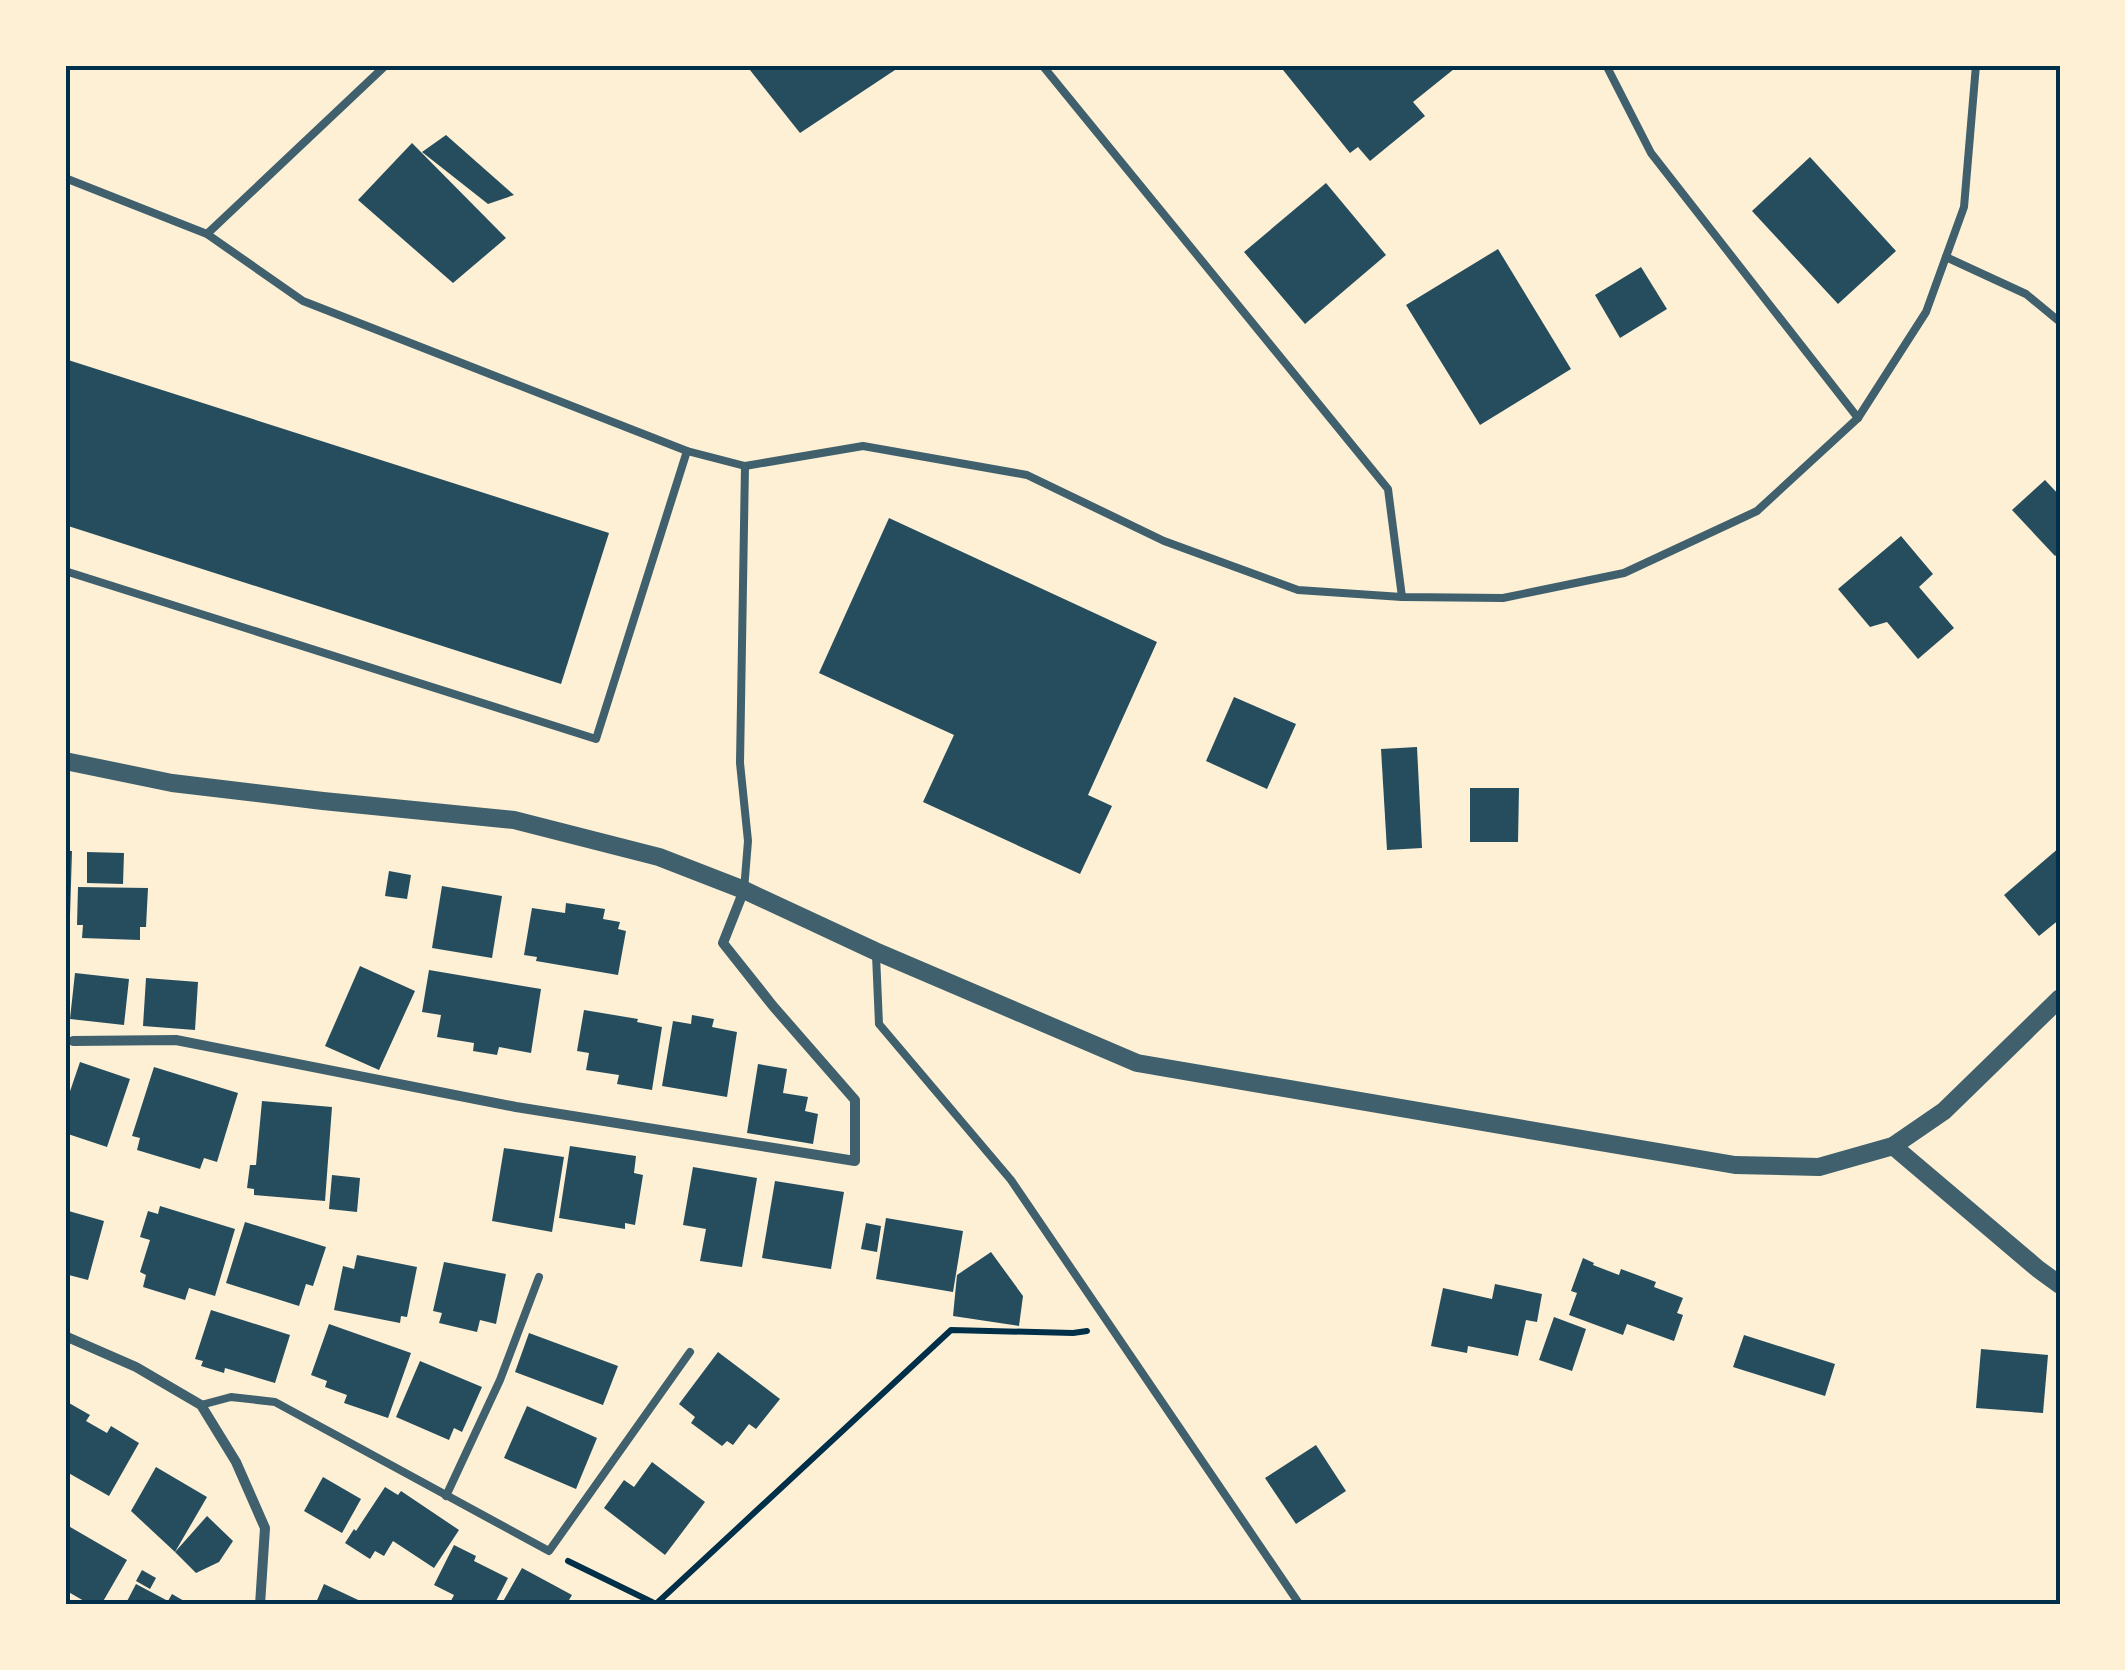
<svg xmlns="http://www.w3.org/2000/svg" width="2125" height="1670" font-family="'Fira Sans',sans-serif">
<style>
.building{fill:#264d5e}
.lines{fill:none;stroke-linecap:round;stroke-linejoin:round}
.path{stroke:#003049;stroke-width:6}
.service{stroke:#3f606c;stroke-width:8}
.minor{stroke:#3f606c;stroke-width:10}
.tertiary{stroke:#3f606c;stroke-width:18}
.neatline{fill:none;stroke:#003049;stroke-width:4}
</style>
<rect width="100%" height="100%" fill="#fdf0d5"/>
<!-- building -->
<g class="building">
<polygon points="746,65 895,65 898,68 800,133"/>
<polygon points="1279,65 1459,65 1413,102 1425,116 1370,161 1358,147 1350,153"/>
<polygon points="446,135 514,195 488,204 422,152"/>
<polygon points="412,143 506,238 453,283 358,200"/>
<polygon points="1810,157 1896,251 1838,304 1752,211"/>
<polygon points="1326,183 1386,255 1305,324 1244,252"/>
<polygon points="1498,249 1571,369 1480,425 1406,305"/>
<polygon points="1641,267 1667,309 1620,338 1595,295"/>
<polygon points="65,359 609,533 561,684 65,525"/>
<polygon points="2045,480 2060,496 2060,552 2055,556 2012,510"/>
<polygon points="889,518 1157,642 1088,795 1112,806 1080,874 923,802 954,735 819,673"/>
<polygon points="1901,536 1933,574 1919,587 1954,628 1918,659 1887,622 1870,627 1838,589"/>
<polygon points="1234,697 1296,724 1267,789 1206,761"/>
<polygon points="1417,747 1422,848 1387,850 1381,749"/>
<polygon points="1470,788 1519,788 1518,842 1470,842"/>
<polygon points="2060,847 2060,919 2039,936 2004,895"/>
<polygon points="65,851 72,851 70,915 65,914"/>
<polygon points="87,852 124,853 123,884 87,883"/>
<polygon points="389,871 411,875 407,899 385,896"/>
<polygon points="442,886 502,896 492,958 432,948"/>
<polygon points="78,887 148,888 146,927 140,927 140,940 82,938 83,925 77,925"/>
<polygon points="566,903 605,909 603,919 620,922 618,929 626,931 618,975 536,961 537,957 524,955 532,908 565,913"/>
<polygon points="360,966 415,991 379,1070 325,1046"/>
<polygon points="429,970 541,989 531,1053 499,1047 497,1055 473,1051 474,1043 437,1037 441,1015 422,1012"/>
<polygon points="75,973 129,979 124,1025 70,1019"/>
<polygon points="146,978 198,982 195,1030 143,1026"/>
<polygon points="584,1010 638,1019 637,1022 662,1027 652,1090 617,1084 619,1075 586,1070 589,1053 577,1051"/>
<polygon points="692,1015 714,1019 712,1027 737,1032 727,1097 662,1086 673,1021 691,1024"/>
<polygon points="80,1062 130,1079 107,1147 65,1133 65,1106"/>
<polygon points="758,1064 787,1069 783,1093 808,1097 805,1111 818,1114 813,1144 747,1133"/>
<polygon points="154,1067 238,1093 217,1162 204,1158 200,1169 137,1150 140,1138 132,1136"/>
<polygon points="262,1101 332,1107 325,1201 254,1195 254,1189 247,1188 250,1165 256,1165"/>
<polygon points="570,1146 636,1156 634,1173 643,1175 635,1225 625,1223 625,1229 559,1218"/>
<polygon points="504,1148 564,1157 552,1232 492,1221"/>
<polygon points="693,1167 757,1178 742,1267 700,1261 706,1229 683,1225"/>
<polygon points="332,1175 360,1178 357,1212 329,1209"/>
<polygon points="775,1181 844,1192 831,1269 762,1258"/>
<polygon points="160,1206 235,1229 215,1296 189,1288 185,1300 143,1287 146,1275 140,1272 150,1240 140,1237 148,1211 158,1214"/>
<polygon points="65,1210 104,1221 88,1280 65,1274"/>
<polygon points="886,1218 963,1231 953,1292 876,1279"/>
<polygon points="245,1222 326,1247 313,1286 306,1284 299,1306 226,1283"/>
<polygon points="866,1223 881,1226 877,1252 861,1249"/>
<polygon points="991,1252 1023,1296 1019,1326 953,1316 957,1275"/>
<polygon points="357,1255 417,1267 407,1317 401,1316 400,1323 334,1310 343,1266 354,1269"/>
<polygon points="1583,1258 1594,1263 1593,1265 1619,1275 1621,1269 1656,1282 1654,1287 1683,1298 1677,1313 1683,1315 1674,1341 1627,1324 1623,1335 1569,1315 1577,1293 1571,1291"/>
<polygon points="444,1262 506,1274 496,1324 480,1320 477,1332 439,1323 442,1313 433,1311"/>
<polygon points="1495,1284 1542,1294 1537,1322 1526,1320 1518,1356 1468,1346 1467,1353 1431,1346 1443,1288 1492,1299"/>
<polygon points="211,1310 290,1335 275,1383 225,1368 224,1373 201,1366 203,1361 195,1359"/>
<polygon points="1554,1317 1586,1329 1572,1371 1539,1360"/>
<polygon points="329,1324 411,1353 388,1418 344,1403 347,1395 325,1387 327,1381 311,1375"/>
<polygon points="529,1333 618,1366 603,1405 515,1372"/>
<polygon points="1744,1335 1835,1364 1825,1396 1733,1367"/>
<polygon points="1981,1349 2048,1355 2043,1413 1976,1408"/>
<polygon points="718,1352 780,1399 756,1429 749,1424 733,1445 727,1441 722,1446 691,1423 695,1417 679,1404"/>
<polygon points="420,1361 482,1387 462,1432 454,1428 449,1440 396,1417"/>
<polygon points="69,1403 90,1415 86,1421 107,1433 111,1426 139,1443 109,1496 65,1471 65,1410"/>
<polygon points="527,1406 597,1438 576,1489 504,1458"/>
<polygon points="1316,1445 1346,1491 1296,1524 1265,1478"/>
<polygon points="652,1462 705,1502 665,1555 604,1508 624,1480 634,1487"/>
<polygon points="156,1467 207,1497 175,1552 131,1511"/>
<polygon points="323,1477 361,1499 342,1533 304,1511"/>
<polygon points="385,1487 398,1495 401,1491 459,1530 434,1568 393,1541 384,1556 375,1551 370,1559 345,1543 354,1529 356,1531"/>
<polygon points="207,1516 233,1541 219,1562 196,1573 175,1552"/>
<polygon points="65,1524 127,1560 101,1605 91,1605 65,1590"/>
<polygon points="454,1545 476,1556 474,1561 508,1578 494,1605 455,1605 450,1603 454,1595 434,1585"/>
<polygon points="522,1568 572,1595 566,1605 501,1605"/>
<polygon points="142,1570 156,1578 150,1589 136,1581"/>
<polygon points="136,1584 168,1601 172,1594 191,1605 125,1605"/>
<polygon points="324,1584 369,1605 315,1605"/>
</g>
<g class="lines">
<!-- path -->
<polyline class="path" points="568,1561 656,1604 951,1330 1073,1333 1087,1331"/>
<!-- service -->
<g class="service">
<polyline points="1042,65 1388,489 1402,597"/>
<polyline points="1606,65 1651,153 1858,418"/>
<polyline points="65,178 207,234 303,301 687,451 745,466 863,446 1027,475 1164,541 1298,590 1402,597 1503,598 1624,573 1757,511 1858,418 1926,312 1964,207 1976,65"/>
<polyline points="207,234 386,65"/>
<polyline points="1946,257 2026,294 2060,322"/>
<polyline points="65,571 596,739 687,451"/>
<polyline points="744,890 748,841 740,763 745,466"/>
<polyline points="876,955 879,1024 1011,1180 1300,1605"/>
<polyline points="201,1405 231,1397 275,1402 549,1551 690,1352"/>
<polyline points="446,1496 500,1380 539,1277"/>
</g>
<!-- minor -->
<g class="minor">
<polyline points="73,1041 176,1040 516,1107 855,1161 855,1100 773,1006 723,943 744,890"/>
<polyline points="65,1336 136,1367 201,1405 236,1462 265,1528 260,1605"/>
</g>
<!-- tertiary -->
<g class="tertiary">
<polyline points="65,761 172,783 323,801 514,820 659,857 744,890 875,951 1137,1063 1735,1165 1819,1167 1893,1146 1944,1111 2060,998"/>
<polyline points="1893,1146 2038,1269 2060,1285"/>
</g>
</g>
<!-- border -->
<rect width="2125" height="1670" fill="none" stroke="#fdf0d5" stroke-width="135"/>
<rect x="68" y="68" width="1990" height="1534" class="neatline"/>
</svg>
